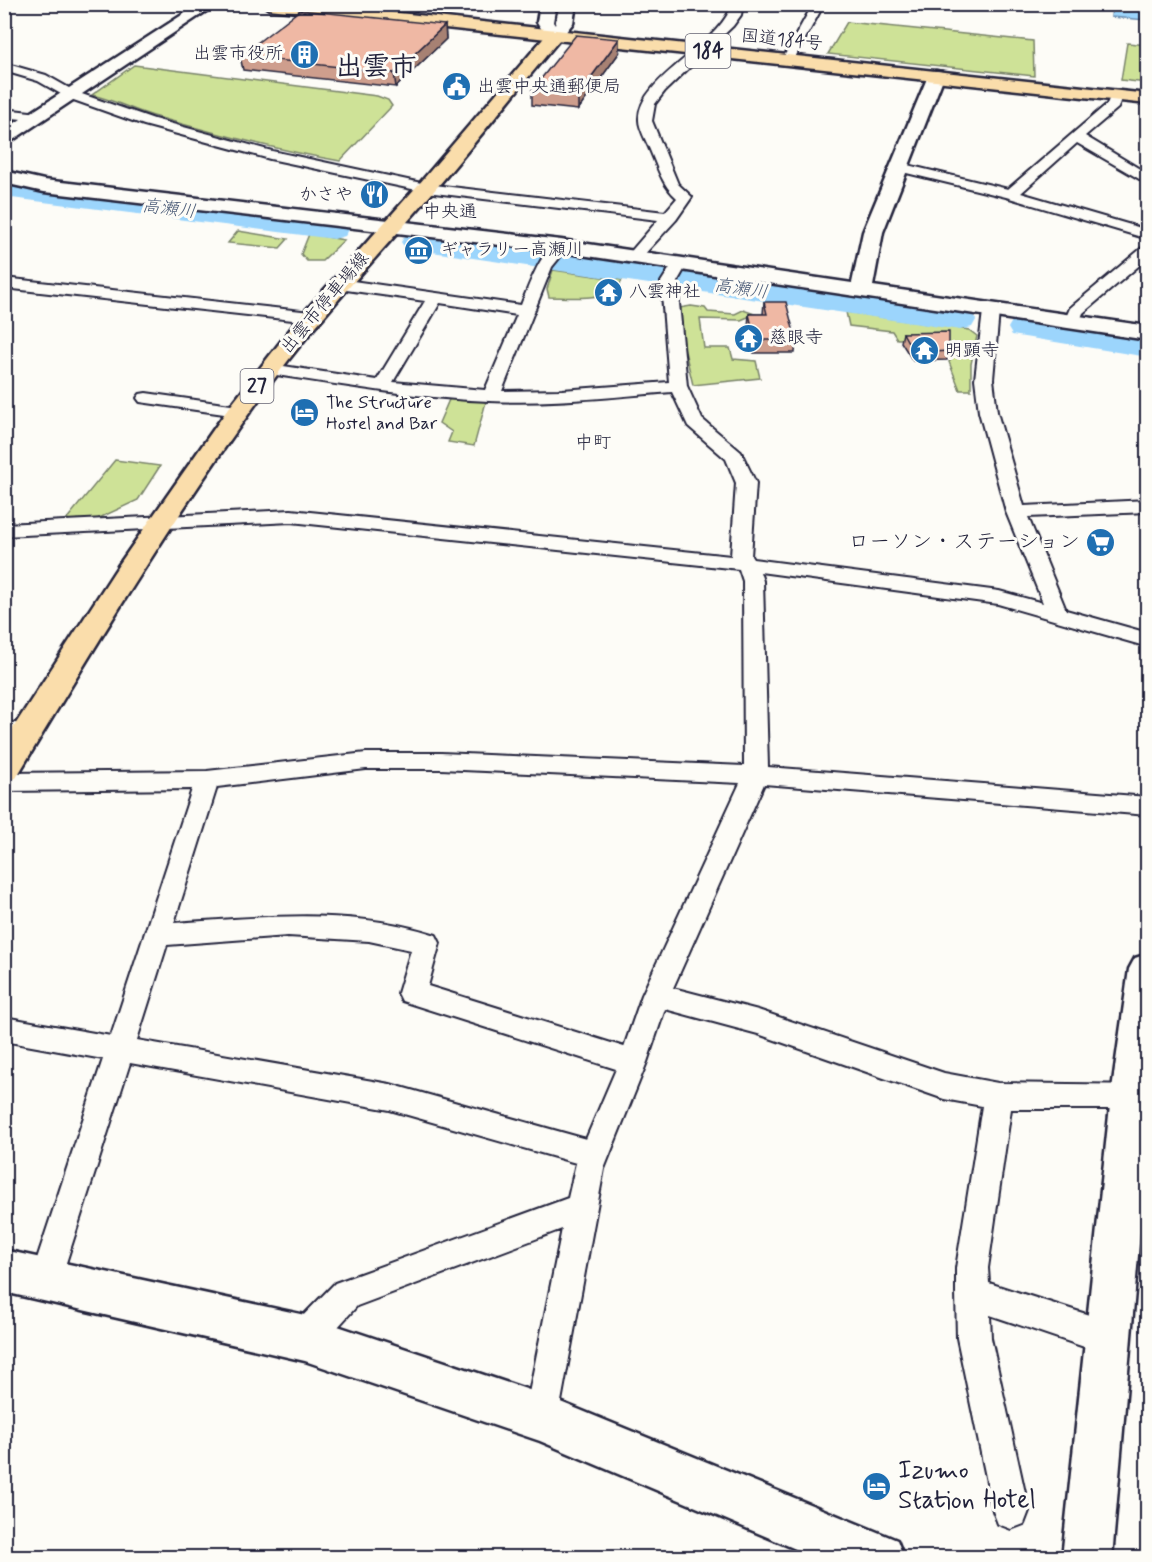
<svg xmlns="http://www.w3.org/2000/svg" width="1152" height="1562" font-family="Mynerve,'Klee One',sans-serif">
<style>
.green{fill:#cee297;stroke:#788269;stroke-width:1.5}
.water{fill:#9cd5fc;stroke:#6b8daf;stroke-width:1.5}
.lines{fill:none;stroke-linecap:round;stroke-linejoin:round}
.river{fill:#9cd5fc;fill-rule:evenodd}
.street-casing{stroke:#22223b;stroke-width:4}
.secondary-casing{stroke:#22223b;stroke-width:5}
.primary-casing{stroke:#22223b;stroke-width:5}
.highway-casing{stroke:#22223b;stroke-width:5}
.street{fill:#fdfcf7;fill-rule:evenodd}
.secondary{fill:#fdfcf7;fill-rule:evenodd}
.primary{fill:#faddab;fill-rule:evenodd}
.highway{fill:#faddab;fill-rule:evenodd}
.wall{fill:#ce9e8d;stroke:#22223b;stroke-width:1.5}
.shaded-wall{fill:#a78173;stroke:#22223b;stroke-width:1.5}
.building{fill:#efb8a4;stroke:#22223b;stroke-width:1.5}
.labels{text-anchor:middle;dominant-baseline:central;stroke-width:6;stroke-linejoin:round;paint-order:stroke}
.far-street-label{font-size:18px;fill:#22223b;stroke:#fdfcf7}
.far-poi-label{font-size:18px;fill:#22223b;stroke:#fdfcf7;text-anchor:start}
.far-water-label{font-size:18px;font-style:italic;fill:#475875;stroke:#fdfcf7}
.far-neighbourhood-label{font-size:18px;fill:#22223b;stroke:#fdfcf7}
.shield{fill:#fdfcf7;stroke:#646373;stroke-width:1.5}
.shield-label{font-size:20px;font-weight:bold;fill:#22223b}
.poi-label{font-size:21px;fill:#22223b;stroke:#fdfcf7;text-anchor:end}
.near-poi-label{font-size:26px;fill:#22223b;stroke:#fdfcf7;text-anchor:start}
.far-town-label{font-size:27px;font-weight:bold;fill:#22223b;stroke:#fdfcf7}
</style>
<rect width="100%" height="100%" fill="#fdfcf7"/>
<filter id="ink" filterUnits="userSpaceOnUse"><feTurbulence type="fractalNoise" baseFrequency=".0167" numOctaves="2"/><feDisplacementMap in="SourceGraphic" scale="12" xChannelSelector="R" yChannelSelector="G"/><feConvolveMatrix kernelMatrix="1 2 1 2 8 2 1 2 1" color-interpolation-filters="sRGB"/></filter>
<g filter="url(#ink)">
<!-- green -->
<g class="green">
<polygon points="847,22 1033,41 1034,76 828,54"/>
<polygon points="1127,43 1147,45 1147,83 1121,80"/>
<path d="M134 65 377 96 388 100 392 106 340 161C278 150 217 134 157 117 134 111 115 100 92 95Z"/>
<polygon points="238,231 288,239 280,248 228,243"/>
<polygon points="309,234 344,240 322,261 307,261 301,254"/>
<path d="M553 270 622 280C615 303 568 297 549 297L547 289Z"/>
<polygon points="691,306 705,308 708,312 735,314 743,310 755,314 741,320 700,319 704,348 730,348 733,359 756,361 760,378 693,385 683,343 679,308"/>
<polygon points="846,312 969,330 977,336 971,364 971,390 960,390 949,362 953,357 940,338 897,339 892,331 849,326"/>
<polygon points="451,395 487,398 474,446 448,442 452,432 439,423"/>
<polygon points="115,460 160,466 138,500 97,519 66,520"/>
</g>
<!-- water -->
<polygon class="water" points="1112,5 1147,6 1147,20 1111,17"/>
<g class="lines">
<!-- river -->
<g class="river">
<polygon points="4,180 334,221 345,224 349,230 345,236 334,239 4,197"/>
<polygon points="416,233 960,310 972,313 976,320 972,327 960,330 405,248 401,242 405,236"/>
<polygon points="1024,318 1148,337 1148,357 1012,335 1008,328 1012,321"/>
</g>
<defs>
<g id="street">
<path d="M732 4H743L741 15 733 26 665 91 655 104 652 121 678 184 692 197 676 220 640 259 635 261 627 256 658 220 426 192 270 159 144 125 68 98 38 81 4 71V63L46 75 76 92 154 119 272 151 426 184 665 212 677 198C662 185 658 168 650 150 647 142 639 129 639 120 637 78 721 45 732 4Z"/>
<polygon points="813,4 824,4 792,63 784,63 782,60"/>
<polygon points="1116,91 1122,95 1118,108 1085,136 1148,174 1148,184 1077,143 1021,193 1148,230 1148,239 1006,197 894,170 892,167 899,163 1008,189 1107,104 1112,92"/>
<polygon points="4,109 39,113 45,117 39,121 4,117"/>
<path d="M561 241 569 246 552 267 502 391 562 390 669 382 661 282 675 260H685L688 263 677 282 687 386 702 419 741 452 756 483 751 556 753 559 999 591 1043 603 1006 512 979 412 975 379 983 311 991 306 999 311 993 379 997 412 1024 506 1148 500V512L1028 517 1066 610 1148 633V647L998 604 760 572 763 581 768 767 1148 797V815L764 784 673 988 758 1010 944 1073 998 1083 1148 1085V1107L1143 1109H1011L988 1268 989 1283 1108 1321 1120 1326 1125 1338 1120 1350 1108 1355 990 1315 991 1338 1029 1511 1024 1524 1011 1529 998 1524 993 1511 957 1338 956 1293V1268L982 1106 944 1099 758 1034 665 1009 647 1062 604 1169 558 1418 553 1430 541 1435 529 1430 524 1418 562 1229 357 1306 317 1350 305 1355 293 1350 288 1338 293 1326 335 1283 568 1198 576 1163 390 1110 130 1063 57 1291 46 1296 35 1291 30 1280 103 1059 4 1041V1017L111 1036 192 789 4 791V773L207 771 366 753H441L744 766 743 581 739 569 291 522 4 536V524L291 510 731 556 736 483 726 459 688 426 672 392C611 397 550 404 489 401 415 398 343 385 270 374L264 373 261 369 264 365 270 364 377 380 425 301 339 289 331 284 333 281 339 279 521 305C528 288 542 246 561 241ZM440 303 517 315 485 390 393 382ZM366 769H441L740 783 642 995 624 1047 428 986 440 943 436 935C351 907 262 917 174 923L217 787ZM288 936 369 941 411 950 398 993 402 1001 616 1069 586 1139 390 1084 137 1040 167 945Z"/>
<polygon points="1148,246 1148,258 1083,313 1078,325 1066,325 1064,322 1070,308 1143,247"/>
<polygon points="4,278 311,312 319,317 311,322 4,288"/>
<polygon points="146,393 238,406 244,407 247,411 244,415 238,416 140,402 137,398 140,394"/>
<polygon points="4,721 35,727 39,733 35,739 27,741 4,737"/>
</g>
<g id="secondary">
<polygon points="199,4 217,4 10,142 4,143 4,130"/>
<polygon points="540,4 556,4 553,22 555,25 560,4 576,4 573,23 560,39 548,39 537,22"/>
<polygon points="936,71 942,72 944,76 883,232 873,286 1148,326 1148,340 561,252 44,192 4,183 4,171 44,180 561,240 852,283 863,232 928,76 930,72"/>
<polygon points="1148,954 1148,1139 1112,1558 1062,1558 1111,1096 1129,969 1135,958"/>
<polygon points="4,1250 305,1315 541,1394 897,1540 904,1558 817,1558 540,1441 305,1361 4,1292"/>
</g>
<path id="primary" d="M554 31 562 36 560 39C517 90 476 142 433 192 381 253 325 311 277 375 181 504 98 641 16 778L4 782V742L118 566 225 413 299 318 419 184 548 33Z"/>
<polygon id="highway" points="262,4 316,4 1148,94 1148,104 269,9"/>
</defs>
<!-- street casing -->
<use href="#street" class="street-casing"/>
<!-- secondary casing -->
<use href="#secondary" class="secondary-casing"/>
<!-- primary casing -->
<use href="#primary" class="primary-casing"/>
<!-- highway casing -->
<use href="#highway" class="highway-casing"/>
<!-- street -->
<use href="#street" class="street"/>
<!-- secondary -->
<use href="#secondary" class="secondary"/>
<!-- primary -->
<use href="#primary" class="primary"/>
<!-- highway -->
<use href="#highway" class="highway"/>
</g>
<!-- wall -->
<g class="wall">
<polygon points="445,25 446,39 396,87 243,70 240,56"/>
<polygon points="619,53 578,110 532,105 532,90"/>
<polygon points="764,302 796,340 795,353 754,353 748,327 749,314 763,314"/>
<polygon points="903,333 949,351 947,360 913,361 901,342"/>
</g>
<!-- shaded-wall -->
<g class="shaded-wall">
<polygon points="445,25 446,39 396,87 394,73"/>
<polygon points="619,39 619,53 578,110 578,95"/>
</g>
<!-- building -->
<g class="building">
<polygon points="300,10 445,25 394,73 240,56"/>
<polygon points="576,35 619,39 578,95 532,90"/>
<polygon points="764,302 786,302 796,340 755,340 749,314 767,314"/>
<polygon points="949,332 949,351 914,353 903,333"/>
</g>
</g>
<!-- icons -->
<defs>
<symbol id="building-disc" viewBox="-11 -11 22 22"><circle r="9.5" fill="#1f6fb2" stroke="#fdfcf7"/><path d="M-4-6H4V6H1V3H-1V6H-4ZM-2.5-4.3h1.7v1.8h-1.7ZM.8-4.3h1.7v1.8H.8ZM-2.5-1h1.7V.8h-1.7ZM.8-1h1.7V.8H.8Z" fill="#fff"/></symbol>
<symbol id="civic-disc" viewBox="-11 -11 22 22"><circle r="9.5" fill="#1f6fb2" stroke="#fdfcf7"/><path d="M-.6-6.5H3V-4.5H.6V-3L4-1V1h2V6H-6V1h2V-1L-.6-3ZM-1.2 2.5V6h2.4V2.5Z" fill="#fff"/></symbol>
<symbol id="restaurant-disc" viewBox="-11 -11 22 22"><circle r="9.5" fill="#1f6fb2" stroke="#fdfcf7"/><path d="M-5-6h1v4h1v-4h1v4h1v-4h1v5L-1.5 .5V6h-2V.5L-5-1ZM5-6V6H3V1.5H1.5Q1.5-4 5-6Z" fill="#fff"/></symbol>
<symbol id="museum-disc" viewBox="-11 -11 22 22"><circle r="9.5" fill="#1f6fb2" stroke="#fdfcf7"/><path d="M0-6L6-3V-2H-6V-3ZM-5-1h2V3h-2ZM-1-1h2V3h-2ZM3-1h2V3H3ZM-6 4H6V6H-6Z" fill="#fff"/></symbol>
<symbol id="temple-disc" viewBox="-11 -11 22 22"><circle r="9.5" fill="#1f6fb2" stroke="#fdfcf7"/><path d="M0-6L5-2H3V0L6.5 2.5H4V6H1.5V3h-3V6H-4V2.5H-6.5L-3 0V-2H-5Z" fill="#fff"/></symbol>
<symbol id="hotel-disc" viewBox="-11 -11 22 22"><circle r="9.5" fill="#1f6fb2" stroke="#fdfcf7"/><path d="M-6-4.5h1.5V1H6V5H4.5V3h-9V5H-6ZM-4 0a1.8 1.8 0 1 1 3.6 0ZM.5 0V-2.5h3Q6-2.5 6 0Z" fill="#fff"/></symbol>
<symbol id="supermarket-disc" viewBox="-11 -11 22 22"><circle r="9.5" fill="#1f6fb2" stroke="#fdfcf7"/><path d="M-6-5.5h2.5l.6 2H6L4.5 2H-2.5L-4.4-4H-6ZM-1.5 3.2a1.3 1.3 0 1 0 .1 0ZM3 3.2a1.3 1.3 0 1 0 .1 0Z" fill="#fff"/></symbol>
</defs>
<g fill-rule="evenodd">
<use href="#building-disc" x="288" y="38" width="33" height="33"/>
<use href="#civic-disc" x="440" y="70" width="33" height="33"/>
<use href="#restaurant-disc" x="358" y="178" width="33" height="33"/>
<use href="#museum-disc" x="402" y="234" width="33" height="33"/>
<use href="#temple-disc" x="592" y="276" width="33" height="33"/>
<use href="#temple-disc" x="732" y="322" width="33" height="33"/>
<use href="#temple-disc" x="908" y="334" width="33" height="33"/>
<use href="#hotel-disc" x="288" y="396" width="33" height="33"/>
<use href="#supermarket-disc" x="1084" y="526" width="33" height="33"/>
<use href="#hotel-disc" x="860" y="1470" width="33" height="33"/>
</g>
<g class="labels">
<!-- far-street labels -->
<g class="far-street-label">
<text transform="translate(782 40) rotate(6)">国道184号</text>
<text transform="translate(325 303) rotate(-50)">出雲市停車場線</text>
</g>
<!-- far-poi labels -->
<g class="far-poi-label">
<text x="283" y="54" text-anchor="end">出雲市役所</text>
<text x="477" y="87">出雲中央通郵便局</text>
<text x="353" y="195" text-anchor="end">かさや</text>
<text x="440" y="250">ギャラリー高瀬川</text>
<text x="629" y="292">八雲神社</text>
<text x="769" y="338">慈眼寺</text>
<text x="945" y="351">明顕寺</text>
<text x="326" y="403">The Structure<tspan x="326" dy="21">Hostel and Bar</tspan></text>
</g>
<!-- far-water labels -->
<g class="far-water-label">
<text transform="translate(169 209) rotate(7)">高瀬川</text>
<text transform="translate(741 289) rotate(8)">高瀬川</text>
</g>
<!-- far-neighbourhood labels -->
<g class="far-neighbourhood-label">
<text x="450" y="212">中央通</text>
<text x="593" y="443">中町</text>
</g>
<!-- shield labels -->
<g class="shield">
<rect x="685.5" y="34" width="45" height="34" rx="4.5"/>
<rect x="240.5" y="369" width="33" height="34" rx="4.5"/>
</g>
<g class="shield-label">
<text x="708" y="51">184</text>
<text x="257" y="386">27</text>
</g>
<!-- poi labels -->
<g class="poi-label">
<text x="1080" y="542">ローソン・ステーション</text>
</g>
<!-- near-poi labels -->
<g class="near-poi-label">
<text x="898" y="1471">Izumo<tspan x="898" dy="30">Station Hotel</tspan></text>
</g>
<!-- far-town labels -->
<g class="far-town-label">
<text x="376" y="67">出雲市</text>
</g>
</g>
<!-- margin -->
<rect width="1152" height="1562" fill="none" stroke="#fdfcf7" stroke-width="24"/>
<rect x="12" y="12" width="1128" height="1538" fill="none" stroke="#22223b" stroke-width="2" filter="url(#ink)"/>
</svg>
